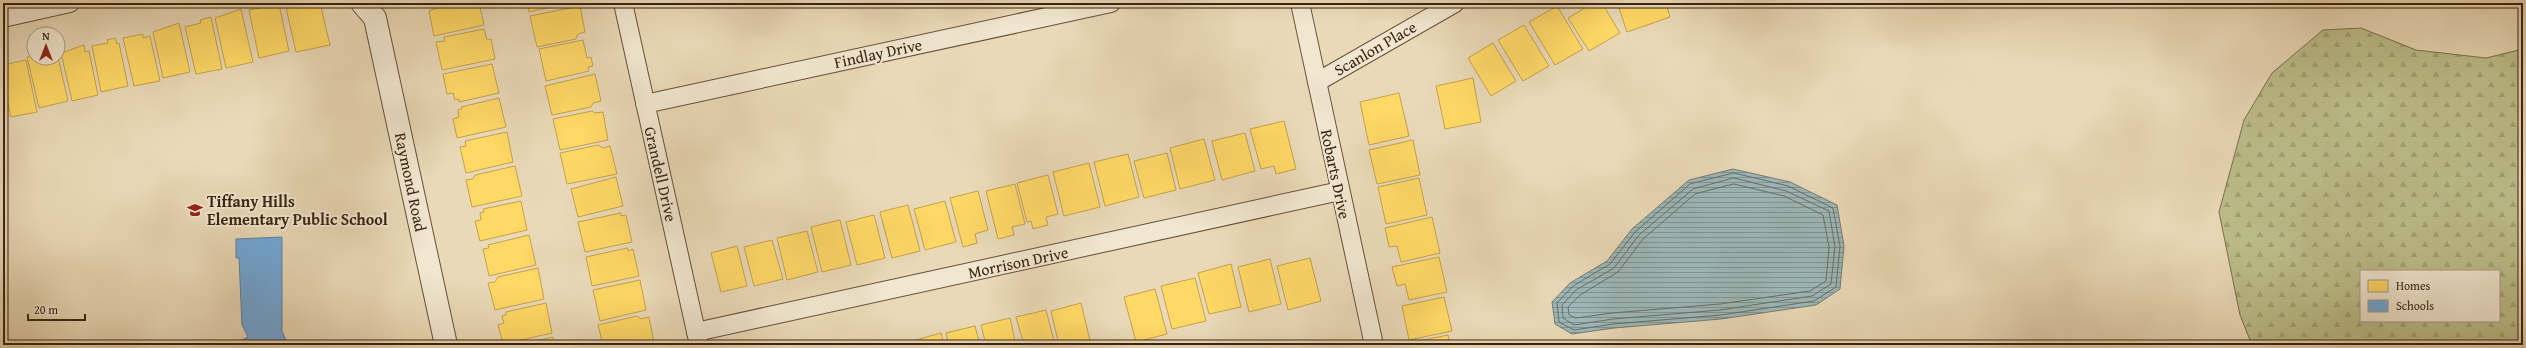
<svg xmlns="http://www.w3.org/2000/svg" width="2526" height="348" font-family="'Gentium Book Plus',serif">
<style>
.forest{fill:url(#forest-firs);stroke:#7a704e;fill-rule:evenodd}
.water{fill:url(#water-rules);stroke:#747c76}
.homes{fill:#ffd966;stroke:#c4a24c}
.schools{fill:#6fa8dc;stroke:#5f809f}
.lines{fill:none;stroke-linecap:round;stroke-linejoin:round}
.shore{stroke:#6a6e65;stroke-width:1}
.minor-casing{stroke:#65503a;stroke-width:20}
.tertiary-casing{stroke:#65503a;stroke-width:24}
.minor{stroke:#f1e6d0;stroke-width:18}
.tertiary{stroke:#f1e6d0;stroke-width:22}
.labels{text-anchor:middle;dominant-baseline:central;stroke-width:4;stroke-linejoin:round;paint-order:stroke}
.street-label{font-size:16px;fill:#392311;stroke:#f1e6d0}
.poi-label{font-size:16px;font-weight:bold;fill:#392311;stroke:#f1e6d0;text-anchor:start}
</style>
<defs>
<pattern id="forest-firs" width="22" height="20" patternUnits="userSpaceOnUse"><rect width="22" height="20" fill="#bcbe8a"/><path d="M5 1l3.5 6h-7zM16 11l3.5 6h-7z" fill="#a2a376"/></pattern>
<pattern id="water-rules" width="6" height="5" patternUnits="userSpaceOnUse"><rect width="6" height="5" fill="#9cb8b9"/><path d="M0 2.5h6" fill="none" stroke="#809595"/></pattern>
</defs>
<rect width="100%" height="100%" fill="#ead9b7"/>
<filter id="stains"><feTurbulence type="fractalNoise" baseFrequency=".005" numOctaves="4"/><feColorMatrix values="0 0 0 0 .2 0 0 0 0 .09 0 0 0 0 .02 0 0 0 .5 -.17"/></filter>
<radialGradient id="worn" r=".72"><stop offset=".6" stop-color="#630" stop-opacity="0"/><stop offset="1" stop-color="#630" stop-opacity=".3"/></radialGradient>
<!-- forest -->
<path class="forest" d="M2361 28 2416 50 2486 58 2523 49V345H2252L2240 315 2219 212 2244 120 2272 73 2323 30ZM2361 271H2499V321H2361Z"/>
<!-- water -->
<polygon class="water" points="1733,169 1790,182 1837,205 1844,246 1840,289 1816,305 1721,319 1614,328 1572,334 1555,324 1552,302 1570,283 1607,261 1632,229 1689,180"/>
<!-- homes -->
<g class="homes">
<polygon points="285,3 320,3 330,45 296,52"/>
<polygon points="438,3 479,3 484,25 434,36 429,11 437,8"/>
<polygon points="527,3 569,3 529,12"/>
<polygon points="1593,3 1595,7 1602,3 1620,33 1589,51 1568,18"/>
<polygon points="1624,3 1666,3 1670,17 1627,32 1618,5"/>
<polygon points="279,4 289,51 259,58 249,10"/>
<polygon points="580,6 585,32 578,34 576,39 537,47 530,16"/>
<polygon points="1557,6 1583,49 1555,65 1529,22"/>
<polygon points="241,9 253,62 226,68 215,18"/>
<polygon points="211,17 222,69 196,74 185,27 201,23 200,20"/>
<polygon points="179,23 190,72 163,78 153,32"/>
<polygon points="1524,25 1549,66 1523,81 1498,40"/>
<polygon points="484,29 487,40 491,39 495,59 442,70 436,42 445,41 444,37"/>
<polygon points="143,34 143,38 150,36 160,81 134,86 123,38"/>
<polygon points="115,38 117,44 119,43 128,86 101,92 92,46 108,43 107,40"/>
<polygon points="583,40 587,58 591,57 593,66 588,67 589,71 546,81 539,49"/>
<polygon points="1493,43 1516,81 1491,96 1468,58"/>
<polygon points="84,45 85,52 89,51 98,95 72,101 61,53"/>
<polygon points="34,56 34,58 58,57 68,101 39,108 27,57"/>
<polygon points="26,60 37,112 11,117 3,84 3,65"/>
<polygon points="492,64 499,93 459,102 459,99 455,100 453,93 447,94 443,74"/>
<polygon points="595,74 601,101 593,103 591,107 552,115 545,86"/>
<polygon points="1473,78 1481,122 1445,129 1436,86"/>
<polygon points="1399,93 1409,136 1369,145 1360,102"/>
<polygon points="499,98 506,127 457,138 453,119 459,117 458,110 462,109 461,107"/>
<polygon points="592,111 595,113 603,112 608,140 560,150 553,119"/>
<polygon points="1284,121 1296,169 1276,174 1274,166 1261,169 1250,129"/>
<polygon points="507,132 513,162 466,173 460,147 466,146 465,141"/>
<polygon points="1245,133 1255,171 1222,180 1212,141"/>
<polygon points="1204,139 1215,180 1180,189 1170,148"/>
<polygon points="1413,140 1420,175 1377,184 1369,150"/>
<polygon points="598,145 603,148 610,146 617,174 567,184 560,153"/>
<polygon points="1167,153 1176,190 1144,198 1134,161"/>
<polygon points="1128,154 1139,197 1105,206 1094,162"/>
<polygon points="1089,163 1100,207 1064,216 1053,172"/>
<polygon points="515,166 522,196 472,207 466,180 473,179 475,175"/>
<polygon points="1048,175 1058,214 1046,217 1048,225 1033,229 1031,221 1027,222 1017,183"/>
<polygon points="616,177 623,206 578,217 571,189"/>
<polygon points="1419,178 1427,215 1386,224 1378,187"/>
<polygon points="1015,184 1025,224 1012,227 1014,235 998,239 986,191"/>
<polygon points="978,191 988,230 975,234 977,243 963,247 950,198"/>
<polygon points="521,201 527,230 480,241 475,221 481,220 480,213 484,212 483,209"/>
<polygon points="945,201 956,242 925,250 914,209"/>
<polygon points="908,205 920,251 892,258 880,212"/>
<polygon points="621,213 621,216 626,215 632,242 585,252 578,222"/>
<polygon points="874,215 885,258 857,265 846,222"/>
<polygon points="1432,217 1440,253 1401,262 1397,246 1389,247 1385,228"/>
<polygon points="840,220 851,265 822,272 811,227"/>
<polygon points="807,231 818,272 787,280 777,238"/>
<polygon points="529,235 536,265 489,276 483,249 489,248 488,245"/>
<polygon points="772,240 783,279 754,286 744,247"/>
<polygon points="737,246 747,286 721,292 711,253"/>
<polygon points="627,248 628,251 633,249 639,276 592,286 586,257"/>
<polygon points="1439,257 1447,292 1409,300 1405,284 1397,286 1392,267"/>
<polygon points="1310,258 1321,301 1288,310 1277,266"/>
<polygon points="1270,259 1281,304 1249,312 1238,267"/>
<polygon points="1231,264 1241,307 1209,314 1198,273"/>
<polygon points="538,268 544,299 495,310 488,283 495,282 498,277"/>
<polygon points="1195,278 1206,321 1172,329 1161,286"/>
<polygon points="640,280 646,310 600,321 593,290"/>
<polygon points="1155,289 1167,334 1136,342 1124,297"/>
<polygon points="1444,297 1452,331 1409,340 1402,306"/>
<polygon points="546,303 552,333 503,344 498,325 504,323 502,316 506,315 506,312"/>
<polygon points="1081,303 1091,345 1059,345 1051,311"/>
<polygon points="1046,310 1055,345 1024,345 1016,317"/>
<polygon points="637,316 641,319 649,317 654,344 603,345 598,325"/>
<polygon points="1010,318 1016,345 986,345 981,325"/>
<polygon points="975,326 980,345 949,345 946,333"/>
<polygon points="941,333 944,345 913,345 912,341"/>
<polygon points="1448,335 1450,345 1410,345 1409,343"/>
<polygon points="553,337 555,345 519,345"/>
</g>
<!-- schools -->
<polygon class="schools" points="282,237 282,331 288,345 231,345 248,337 242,325 239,258 236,258 236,239"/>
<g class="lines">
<!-- shore -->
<g class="shore">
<polygon points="1734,173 1788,186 1833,208 1840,246 1836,287 1814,301 1721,315 1613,324 1574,330 1559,322 1557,303 1573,286 1610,264 1635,232 1690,184"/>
<polygon points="1734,178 1786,191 1829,211 1835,247 1831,284 1812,296 1720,310 1613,319 1574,325 1563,318 1562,305 1576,290 1614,268 1639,235 1693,189"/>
<polygon points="1734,184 1784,196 1823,215 1829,247 1826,281 1810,291 1720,304 1612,313 1576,318 1569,315 1568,307 1580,295 1618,272 1643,239 1695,194"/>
</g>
<defs>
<g id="minor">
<polyline points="623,3 699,345"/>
<polyline points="1300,3 1374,345"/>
<polyline points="3,18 70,3"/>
<polyline points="1317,82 1455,3"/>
<polyline points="645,104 1111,3"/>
<polyline points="696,332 1340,191"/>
</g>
<polyline id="tertiary" points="362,3 375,18 446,345"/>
</defs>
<!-- minor casing -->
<use href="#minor" class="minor-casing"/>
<!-- tertiary casing -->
<use href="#tertiary" class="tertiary-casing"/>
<!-- minor -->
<use href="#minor" class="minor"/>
<!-- tertiary -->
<use href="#tertiary" class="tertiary"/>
</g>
<!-- icons -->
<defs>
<symbol id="school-bare" viewBox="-9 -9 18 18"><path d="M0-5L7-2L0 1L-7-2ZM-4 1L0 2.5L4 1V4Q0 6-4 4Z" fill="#8f2418" stroke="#f1e6d0" stroke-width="2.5" paint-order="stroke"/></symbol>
</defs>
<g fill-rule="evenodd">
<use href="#school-bare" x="184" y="199" width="22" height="22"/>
</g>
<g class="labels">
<!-- street labels -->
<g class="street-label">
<text transform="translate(1375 48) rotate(-30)">Scanlon Place</text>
<text transform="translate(878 53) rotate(-12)">Findlay Drive</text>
<text transform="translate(661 174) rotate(77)">Grandell Drive</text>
<text transform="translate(1336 174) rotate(78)">Robarts Drive</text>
<text transform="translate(411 182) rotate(78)">Raymond Road</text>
<text transform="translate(1018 262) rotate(-12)">Morrison Drive</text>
</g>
<!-- poi labels -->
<g class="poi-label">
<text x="207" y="201">Tiffany Hills<tspan x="207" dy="18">Elementary Public School</tspan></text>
</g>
</g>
<!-- margin -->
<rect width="2526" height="348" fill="none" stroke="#ead9b7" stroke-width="16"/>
<rect x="4" y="4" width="2518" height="340" fill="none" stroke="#392311" stroke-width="2"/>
<rect x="8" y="8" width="2510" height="332" fill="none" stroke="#392311"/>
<!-- legend -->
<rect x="2360" y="270" width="140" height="52" fill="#f1e6d0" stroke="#a79884"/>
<rect x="2368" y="280" width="20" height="12" fill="#ffd966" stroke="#a79884"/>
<text x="2396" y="290" font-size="12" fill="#392311">Homes</text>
<rect x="2368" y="300" width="20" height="12" fill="#6fa8dc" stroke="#a79884"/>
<text x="2396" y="310" font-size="12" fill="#392311">Schools</text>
<!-- north arrow -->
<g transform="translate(46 46)"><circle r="19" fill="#f1e6d0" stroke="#a79884"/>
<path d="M0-3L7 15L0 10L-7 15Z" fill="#8f2418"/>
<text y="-6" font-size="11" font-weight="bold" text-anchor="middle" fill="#392311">N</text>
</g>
<!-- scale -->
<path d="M28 314v6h57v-6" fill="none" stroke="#392311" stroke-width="2"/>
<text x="34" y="314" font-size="12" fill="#392311" stroke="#f1e6d0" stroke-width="3" paint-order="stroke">20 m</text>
<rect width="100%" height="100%" filter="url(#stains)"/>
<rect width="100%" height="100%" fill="url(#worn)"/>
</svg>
